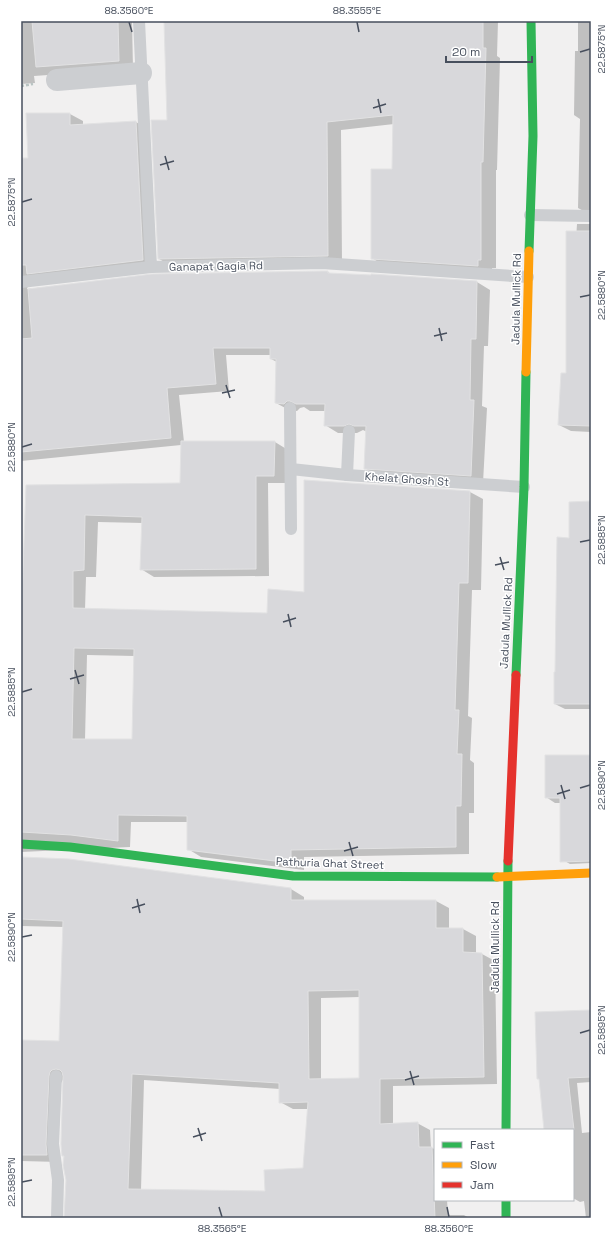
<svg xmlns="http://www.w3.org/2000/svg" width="612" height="1239" font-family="'Space Grotesk',sans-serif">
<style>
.shadow{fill:#0003;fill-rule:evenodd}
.building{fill:#d8d8db;stroke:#e2e2e3;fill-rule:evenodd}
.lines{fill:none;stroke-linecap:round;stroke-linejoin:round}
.path{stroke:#b9c4c3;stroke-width:2.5;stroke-dasharray:3 2;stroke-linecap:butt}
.lane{stroke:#ccced1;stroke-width:12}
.street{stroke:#ccced1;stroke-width:22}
.fast{stroke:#30b455;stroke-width:9}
.slow{stroke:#ff9f0a;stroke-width:9}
.jam{stroke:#e5322d;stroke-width:9}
.ticks{fill:none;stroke:#474f5d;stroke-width:1.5}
.labels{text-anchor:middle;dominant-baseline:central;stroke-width:3;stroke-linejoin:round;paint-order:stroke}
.street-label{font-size:11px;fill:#474f5d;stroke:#fff}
.neatline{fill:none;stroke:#474f5d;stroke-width:1.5}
.ticks-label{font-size:10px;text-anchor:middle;fill:#474f5d}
</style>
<rect width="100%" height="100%" fill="#f1f0f0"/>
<!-- shadow -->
<g class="shadow">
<polygon points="21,21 132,21 133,69 34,76 35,83 21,84"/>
<polygon points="165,21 498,21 497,56 500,58 497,170 496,170 496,268 492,268 492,274 386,267 372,258 393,170 394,124 341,130 342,264 174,267 159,259 168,121"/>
<polygon points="578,21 591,21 591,215 578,208 580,119 574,115 575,51 578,51"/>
<path d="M70 114 83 121V125L136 122 149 130 156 267 29 283 27 289 152 275 328 272 331 274 372 276V275L477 282 490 290 488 346H484L482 406 487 408 483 483 378 476 365 468 367 432 363 430 357 433H338L325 425 326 411H310L304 407 300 408 297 411 289 410 276 403 277 362 271 359V355H226L229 391 179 395 184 442H275L288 450 287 483H268L269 576 154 577 141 569 143 523 98 522 96 577H86L85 610 268 614 305 593 470 492 483 499 481 590H472L468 716 472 718 470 760 474 763V813H469V854L304 857V870L201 857 188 849V822H131L130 847 21 852 23 858 291 889 304 897V901H436L449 908V929H463L476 936V954H482L495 961 497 1084 393 1086V1124L417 1123 430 1130 431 1148 435 1149V1200H447L448 1215H464L469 1218H66V1180L64 1078 61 1083 58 1152 60 1162 21 1161V1041L60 1042 64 927 21 926V654L27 486 181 484V445L21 461V159H29ZM87 655 135 656 133 740H85ZM360 997V1079L321 1080V998ZM144 1080 280 1089V1102L293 1109H308L304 1169 266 1192 141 1190Z"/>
<polygon points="577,224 591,224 591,432 571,431 559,425 567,374"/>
<polygon points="591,502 591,709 565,709 555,704 556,673 570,539"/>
<polygon points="591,756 591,863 570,864 561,859 561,803 555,803 546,797"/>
<polygon points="591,1012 591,1082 577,1083 582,1133 591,1132 591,1218 586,1218 584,1201 580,1202 573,1198 573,1130 545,1130"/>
<polygon points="21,1216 49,1218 50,1218 21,1218"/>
</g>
<!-- building -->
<g class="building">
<polygon points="32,21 118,21 119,61 36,67"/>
<polygon points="164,21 483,21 483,48 486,48 483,162 481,162 481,260 478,260 478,266 371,259 371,169 392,169 393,115 327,122 328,256 158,259 151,120 167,120"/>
<polygon points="26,113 70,113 70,125 136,121 143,260 27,274 26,265 21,265 21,158 28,158"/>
<polygon points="566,231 591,231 591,426 558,425 561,373 566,373"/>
<polygon points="322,271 328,271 328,273 371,275 371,274 477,281 476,339 471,339 470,400 474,400 471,476 364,469 366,426 354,426 349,424 344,426 324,426 325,404 296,404 290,401 287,401 284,404 275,403 276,359 270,359 270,348 213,348 216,384 167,388 171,438 21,452 21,339 32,338 28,289 152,274"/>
<path d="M181 441H275L274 476H256V569L140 570 142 517 85 515 84 570 73 571V608L267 613 268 589 304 592V480L470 491 468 583H459L455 710H459L457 754H462L461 806H456V847L291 850V863L187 850V816L118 815V841L71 835 21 832V628L26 485 180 483ZM74 648 134 649 132 739H72Z"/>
<polygon points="591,501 591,704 554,704 554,672 555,672 557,537 569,538 569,502"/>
<polygon points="545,755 591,755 591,861 560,862 560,798 545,798"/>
<path d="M21 857 69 859 291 888V900H436V928H463V952L482 953 484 1077 380 1079V1124L418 1122 419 1147H432L435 1218H64L66 1180 63 1165 64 1156H62L61 1144 63 1076 62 1072 60 1070 56 1069 52 1070 50 1072 49 1076 46 1144 47 1155H21V1040L59 1041 63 921 21 919ZM359 990V1078L309 1079 308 991ZM132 1074 279 1083V1103L308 1102 303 1168 264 1170 265 1191 128 1189Z"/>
<polygon points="591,1010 591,1077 568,1078 574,1130 544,1130 539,1079 537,1079 535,1012"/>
</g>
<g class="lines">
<!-- path -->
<polyline class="path" points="21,86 33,84"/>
<!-- lane -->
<g class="lane">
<polyline points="139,21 151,267 322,263 528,277"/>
<polyline points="530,215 591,216"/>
<polyline points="21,282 151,267"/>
<polyline points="290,408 291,529"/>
<polyline points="291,469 347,475 524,487"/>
<polyline points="347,475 349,431"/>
<polyline points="56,1076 53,1144 58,1180 57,1218"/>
</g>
<!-- street -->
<polyline class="street" points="57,80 141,73"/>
<!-- fast -->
<g class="fast">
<polyline points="529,251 533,136 531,21"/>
<polyline points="516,675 524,487 526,372"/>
<polyline points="21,844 70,847 293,876 497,877"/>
<polyline points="506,1130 508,861"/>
<polyline points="506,1200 506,1218"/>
</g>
<!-- slow -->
<g class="slow">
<polyline points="526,372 529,251"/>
<polyline points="497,877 591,873"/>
</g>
<!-- jam -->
<polyline class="jam" points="508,861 516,675"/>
</g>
<!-- ticks -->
<path class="ticks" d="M129 22 132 32M357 22 359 32M580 52 590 49M378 99 381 113M373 108 386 104M165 156 169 170M160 165 174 161M22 202 32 199M580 297 590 295M439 328 442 341M434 336 447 333M226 385 230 398M222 393 235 390M22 447 32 444M580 542 590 540M500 557 504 570M495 565 509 562M288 614 291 627M283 622 296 618M75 670 79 684M70 679 84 675M22 692 32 689M561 785 565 799M580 788 590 785M557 794 570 790M349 842 353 856M344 851 358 847M137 899 140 913M132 908 145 904M22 937 32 935M580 1033 590 1030M410 1071 414 1085M405 1080 419 1076M198 1128 202 1141M193 1137 206 1133M22 1182 32 1180M219 1207 222 1217M447 1207 449 1217"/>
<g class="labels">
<!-- street labels -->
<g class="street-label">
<text transform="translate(216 266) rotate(-1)">Ganapat Gagia Rd</text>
<text transform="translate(516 299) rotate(-89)">Jadula Mullick Rd</text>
<text transform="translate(407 479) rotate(4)">Khelat Ghosh St</text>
<text transform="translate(506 623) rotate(-87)">Jadula Mullick Rd</text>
<text transform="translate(330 863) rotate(2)">Pathuria Ghat Street</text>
<text transform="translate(495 947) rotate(-90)">Jadula Mullick Rd</text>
</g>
</g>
<!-- border -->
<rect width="612" height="1239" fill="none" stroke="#ffffff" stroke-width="44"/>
<!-- legend -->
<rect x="434" y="1129" width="140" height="72" fill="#ffffff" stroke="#b5b9be"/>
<rect x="442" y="1142" width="20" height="6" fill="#30b455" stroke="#b5b9be"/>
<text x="470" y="1149" font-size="12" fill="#474f5d">Fast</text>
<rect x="442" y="1162" width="20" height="6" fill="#ff9f0a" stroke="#b5b9be"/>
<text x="470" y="1169" font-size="12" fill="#474f5d">Slow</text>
<rect x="442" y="1182" width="20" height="6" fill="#e5322d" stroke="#b5b9be"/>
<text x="470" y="1189" font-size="12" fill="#474f5d">Jam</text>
<!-- scale -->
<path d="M446 56v6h86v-6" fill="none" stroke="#474f5d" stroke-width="2"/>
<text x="452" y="56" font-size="12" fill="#474f5d" stroke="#ffffff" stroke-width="3" paint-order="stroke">20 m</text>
<rect x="22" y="22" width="568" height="1195" class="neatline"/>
<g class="ticks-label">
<text x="129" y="14">88.3560°E</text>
<text x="357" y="14">88.3555°E</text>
<text transform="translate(601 49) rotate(-90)" y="4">22.5875°N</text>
<text transform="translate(11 202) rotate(-90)" y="4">22.5875°N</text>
<text transform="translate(601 295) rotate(-90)" y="4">22.5880°N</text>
<text transform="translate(11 447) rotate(-90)" y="4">22.5880°N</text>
<text transform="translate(601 540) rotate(-90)" y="4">22.5885°N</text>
<text transform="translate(11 692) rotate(-90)" y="4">22.5885°N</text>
<text transform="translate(601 785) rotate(-90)" y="4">22.5890°N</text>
<text transform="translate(11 937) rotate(-90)" y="4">22.5890°N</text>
<text transform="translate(601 1030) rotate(-90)" y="4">22.5895°N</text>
<text transform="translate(11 1182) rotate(-90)" y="4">22.5895°N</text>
<text x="222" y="1232">88.3565°E</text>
<text x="449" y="1232">88.3560°E</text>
</g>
</svg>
